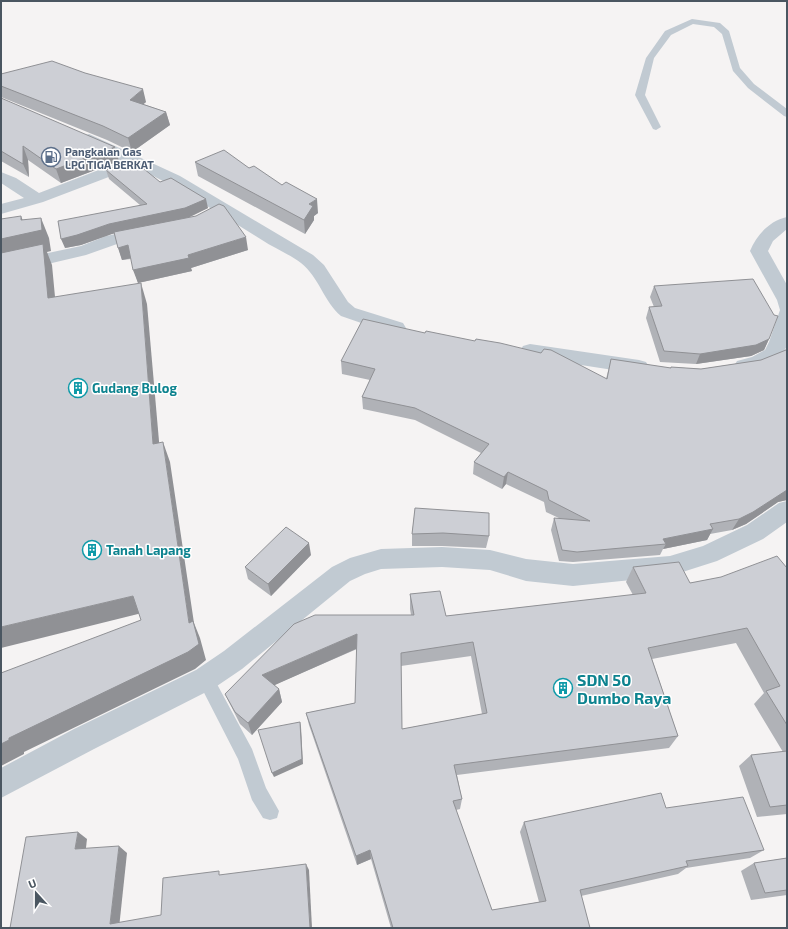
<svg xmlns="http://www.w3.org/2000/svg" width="788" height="929" font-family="'Exo 2',sans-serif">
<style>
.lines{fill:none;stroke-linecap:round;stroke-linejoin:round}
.lane{fill:#c1cad2;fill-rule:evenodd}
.street{fill:#c1cad2;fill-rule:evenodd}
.wall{fill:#b0b2b7;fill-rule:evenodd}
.shaded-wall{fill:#909195}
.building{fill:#cdcfd5;stroke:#909195;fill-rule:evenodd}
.labels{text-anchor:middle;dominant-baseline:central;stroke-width:3;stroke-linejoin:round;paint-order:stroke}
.far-service-label{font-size:11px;font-weight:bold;fill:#4e5e75;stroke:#fff;text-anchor:start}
.culture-label{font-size:13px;font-weight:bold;fill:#0d838f;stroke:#fff;text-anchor:start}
.near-culture-label{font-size:16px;font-weight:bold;fill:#0d838f;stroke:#fff;text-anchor:start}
</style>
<rect width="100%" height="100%" fill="#f5f3f3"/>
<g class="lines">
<!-- lane -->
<g class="lane">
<polygon points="692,19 720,23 729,31 740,68 754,84 787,109 787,117 784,116 748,88 733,71 722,34 714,27 693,24 671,35 654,58 645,95 661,127 656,130 653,129 635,95 646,58 665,31"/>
<polygon points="205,671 211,673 252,749 266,788 279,811 277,818 270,820 263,818 252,800 238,759 197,679 199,673"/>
</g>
<!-- street -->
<g class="street">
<path d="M89 134 180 176 313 255 324 265 348 302 355 308 403 323 406 328 403 333 396 335 341 316C324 302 319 277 301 263 289 254 274 248 262 240 220 214 180 188 135 167L43 202 1 214V204L24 198 1 183V172L16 178 39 193 122 161 84 142 81 139 84 136Z"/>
<path d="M787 217V229L773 241 768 251 787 285V346L779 360 772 364 744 373 737 371 734 366 737 361 752 357 765 350 769 342 780 310 777 300 750 251C757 235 769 221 787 217Z"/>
<polygon points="144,228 150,229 153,233 150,237 117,244 86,255 1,275 1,263 81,246 106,236"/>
<polygon points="530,344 639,360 646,362 649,367 646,372 639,374 523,356 520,351 523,346"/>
<polygon points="787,501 787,522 763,539 717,561 670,576 573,586 526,581 490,570 442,567 381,569 365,574 350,581 242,669 214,688 94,749 1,798 1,768 74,729 196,670 224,651 332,567 350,558 381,549 442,547 490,550 526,559 573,564 670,556 703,546 747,525 779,503"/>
</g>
</g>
<!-- wall -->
<g class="wall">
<polygon points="1,74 146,102 143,104 166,112 170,125 132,152 107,140 1,97"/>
<polygon points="1,98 119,161 61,183 28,160 29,177 1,161"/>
<polygon points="195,162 249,168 318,213 314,216 314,220 305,234 198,176"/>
<polygon points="106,170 160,182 208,208 188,217 248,250 191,268 192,271 138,283 131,259 122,260 114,233 81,245 65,248 140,205 109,179"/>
<polygon points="654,286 769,339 764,350 751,356 696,364 660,362 646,318 649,307 654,307 650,297"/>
<polygon points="787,348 787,500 778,502 746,524 732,530 710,534 707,540 663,549 660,555 573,562 559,561 551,530 554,518 561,519 546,512 544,502 506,484 502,489 473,474 474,462 481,453 415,420 363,409 362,397 370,380 342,374 341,361 606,379 611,359 670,368 671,367 701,369 761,360 786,350"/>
<polygon points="415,508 489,536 486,548 442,546 412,546 412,534"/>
<polygon points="311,555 271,596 248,579 245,567"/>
<path d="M633 567 690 583 787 568V814L757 817 739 766 751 755 783 752 754 704 764 693 736 643 652 659 678 736 669 748 457 775 462 799 460 809 456 810 492 910 539 902 520 832 524 822 666 808 764 850 750 858 686 868 678 874 581 896 590 928H391L371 859 357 865 309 725 306 713 355 703 357 649 274 685 279 689 282 702 252 735 240 724 225 694 411 615 410 609V594L446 616 633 595 626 582ZM471 656 482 714 402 729 401 666Z"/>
<polygon points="787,858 787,895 751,900 741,871 754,863"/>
</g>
<!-- shaded-wall -->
<g class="shaded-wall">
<polygon points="143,89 146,102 133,113 130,100"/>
<polygon points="166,112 170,125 132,152 128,138"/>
<polygon points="23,146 28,160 29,177 23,164"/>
<polygon points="115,147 119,161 61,183 56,169"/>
<polygon points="206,199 208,208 188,218 112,234 81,245 65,248 61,239 109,224"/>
<polygon points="317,199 318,213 314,216 314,220 305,234 304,220 309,204"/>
<polygon points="21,216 28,233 41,218 49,238 51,251 47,252 52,265 57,318 1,262 1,239 21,220"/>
<polygon points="246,237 248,250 191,268 192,271 138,283 133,270 188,255"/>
<polygon points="128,245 132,258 122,260 118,248"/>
<polygon points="141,283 147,304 161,464 153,444"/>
<polygon points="769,339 764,350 751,356 696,364 700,354"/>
<polygon points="163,442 170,462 194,623 200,638 206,660 195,669 24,752 24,754 1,766 1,744 9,738 189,623"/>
<polygon points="508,472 506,484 502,489 504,477"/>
<polygon points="786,490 787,490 787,500 778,502 746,524 732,530 739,519"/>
<polygon points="713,529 707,540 663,549 666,544 663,539"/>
<polygon points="309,543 311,555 271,596 268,584"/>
<polygon points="133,596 142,613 1,648 1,627"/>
<polygon points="357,634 358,648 266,689 262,675"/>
<polygon points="279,689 282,702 252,735 248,723"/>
<polygon points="300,722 301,727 303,764 274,777 272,773"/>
<polygon points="78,832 87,839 85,856 75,849"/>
<polygon points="119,846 127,853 119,928 110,924"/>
<polygon points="370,850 371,859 357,865 356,856"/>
<polygon points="306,864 309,870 312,928 310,928"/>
</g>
<!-- building -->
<g class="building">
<polygon points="52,61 85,73 143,89 130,100 166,112 128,138 103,126 1,86 1,74"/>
<polygon points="1,98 115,147 56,169 23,146 23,164 1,151"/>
<polygon points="224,150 249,168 254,166 282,185 286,182 317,199 309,204 313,206 304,220 195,162"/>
<polygon points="133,160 160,182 171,178 206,199 185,208 109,224 77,235 61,239 58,221 147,204 106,170"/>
<polygon points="219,204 224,206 246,237 188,255 189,258 133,270 128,245 118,248 114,232 196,216"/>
<polygon points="21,216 21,220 41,218 42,230 1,239 1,219"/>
<polygon points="43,244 48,298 141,283 153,444 163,442 189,623 193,621 199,644 188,652 9,738 9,740 1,744 1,673 141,620 133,596 1,627 1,253"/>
<polygon points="753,279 774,315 778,316 769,339 756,345 700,354 664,351 649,307 662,306 654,286"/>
<polygon points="363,319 425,333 426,331 475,341 476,339 500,343 541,353 544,349 551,350 607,379 611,359 671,368 671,367 701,369 761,360 786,350 787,348 787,490 753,512 739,519 710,524 713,529 663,539 666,544 577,552 562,550 554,518 590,521 549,500 547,491 508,472 504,477 474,462 489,444 415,408 362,397 375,369 341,361"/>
<polygon points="415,508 489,513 489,536 443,533 412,534"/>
<polygon points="286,527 309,543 268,584 245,567"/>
<path d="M777 556 787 568V725L766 691 780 686 747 628 648 648 678 736 454 765 462 799 453 801 492 910 546 901 524 822 661 793 666 808 743 797 764 850 686 861 688 866 580 890 590 928H393L370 850 356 856 306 713 355 703 357 634 262 675 279 689 248 723 235 712 225 694 294 624 315 615H414L410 594 440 591 446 616 646 593 633 567 679 562 690 583 721 577ZM473 642 487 713 402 729 401 653Z"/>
<polygon points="300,722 302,759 272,773 258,730"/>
<polygon points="787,751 787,805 770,807 751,755"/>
<polygon points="78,832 75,849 119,846 110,924 161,915 163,878 219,871 219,875 306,864 310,928 10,928 26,837"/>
<polygon points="787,858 787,890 765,893 754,863"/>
</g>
<!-- icons -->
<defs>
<symbol id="fuel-ring" viewBox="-11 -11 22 22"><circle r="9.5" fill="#fff" stroke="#5c6f8a" stroke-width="1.5"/><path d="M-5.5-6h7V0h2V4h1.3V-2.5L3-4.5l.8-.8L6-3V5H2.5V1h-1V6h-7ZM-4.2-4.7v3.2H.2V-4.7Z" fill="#5c6f8a"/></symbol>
<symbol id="building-ring" viewBox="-11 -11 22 22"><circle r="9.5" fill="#fff" stroke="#0f9aa8" stroke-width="1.5"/><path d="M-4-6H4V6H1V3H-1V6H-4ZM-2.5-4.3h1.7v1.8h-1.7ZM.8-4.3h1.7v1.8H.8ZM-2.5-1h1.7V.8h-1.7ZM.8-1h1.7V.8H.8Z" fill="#0f9aa8"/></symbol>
</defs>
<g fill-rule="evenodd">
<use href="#fuel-ring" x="40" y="146" width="22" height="22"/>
<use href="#building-ring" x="67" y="377" width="22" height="22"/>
<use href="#building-ring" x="81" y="539" width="22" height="22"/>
<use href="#building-ring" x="552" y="677" width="22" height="22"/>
</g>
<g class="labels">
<!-- far-service labels -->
<g class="far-service-label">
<text x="65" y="151">Pangkalan Gas<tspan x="65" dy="13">LPG TIGA BERKAT</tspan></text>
</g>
<!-- culture labels -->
<g class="culture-label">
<text x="92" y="388">Gudang Bulog</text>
<text x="106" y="550">Tanah Lapang</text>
</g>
<!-- near-culture labels -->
<g class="near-culture-label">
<text x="577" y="679">SDN 50<tspan x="577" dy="18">Dumbo Raya</tspan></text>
</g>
</g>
<!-- border -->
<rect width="788" height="929" fill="none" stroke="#4a5661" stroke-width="4"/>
<!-- north arrow -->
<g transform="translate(36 893) rotate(339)" stroke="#ffffff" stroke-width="3" paint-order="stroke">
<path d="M0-3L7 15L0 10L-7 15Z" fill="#4a5661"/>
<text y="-6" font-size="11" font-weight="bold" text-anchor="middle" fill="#4a5661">U</text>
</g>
</svg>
